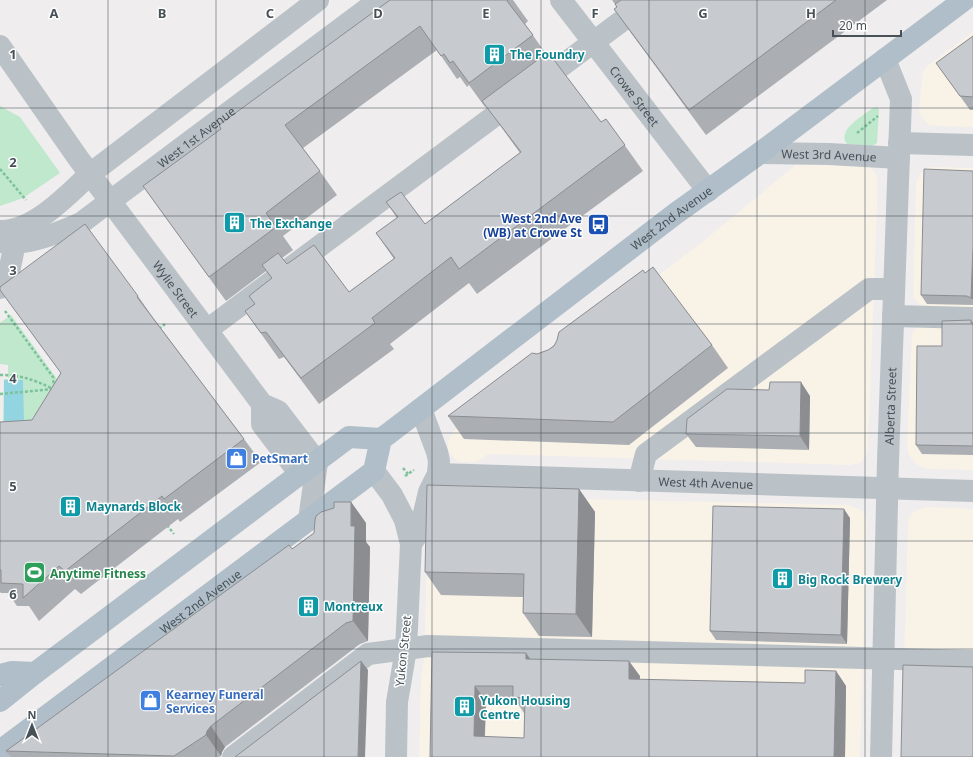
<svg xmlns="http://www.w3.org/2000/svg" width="973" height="757" font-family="'Noto Sans',sans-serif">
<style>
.commercial{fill:#f9f2e7}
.green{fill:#c0e8cd}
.water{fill:#92d5e0}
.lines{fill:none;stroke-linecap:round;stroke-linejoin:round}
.path{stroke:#7cc29b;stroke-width:2.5;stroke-dasharray:3 2;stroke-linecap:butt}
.minor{stroke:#bac2c7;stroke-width:22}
.major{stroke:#afbec8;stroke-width:22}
.wall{fill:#abaeb2;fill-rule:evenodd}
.shaded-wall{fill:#8b8d91}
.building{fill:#c7cacf;stroke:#8b8d91;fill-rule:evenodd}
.grid{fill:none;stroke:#475157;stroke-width:1;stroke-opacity:0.55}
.labels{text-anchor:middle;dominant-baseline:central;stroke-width:3;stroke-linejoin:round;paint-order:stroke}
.culture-label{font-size:12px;font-weight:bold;fill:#0d838f;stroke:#fff;text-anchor:start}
.street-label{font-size:12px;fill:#475157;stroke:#fff}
.transit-label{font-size:12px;font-weight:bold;fill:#164399;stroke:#fff;text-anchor:end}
.shop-label{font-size:12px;font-weight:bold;fill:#366cbe;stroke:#fff;text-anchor:start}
.leisure-label{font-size:12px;font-weight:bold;fill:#27864d;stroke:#fff;text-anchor:start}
.grid-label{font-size:13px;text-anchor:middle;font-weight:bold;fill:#475157;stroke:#fff;stroke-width:3;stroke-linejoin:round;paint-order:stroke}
</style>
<rect width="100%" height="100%" fill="#efeded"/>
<!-- commercial -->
<g class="commercial">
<polygon points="973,32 973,127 936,126 929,125 921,117 919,112 922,75 926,67"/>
<polygon points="797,164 866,165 871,168 876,174 878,181 868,447 867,453 864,459 860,463 850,465 488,454 480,460 474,462 460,462 455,459 451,455 448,449 448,442 450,436 455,430 706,239"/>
<polygon points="931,167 973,168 973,470 931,469 921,467 915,463 909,455 907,445 912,333 916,328 924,325 925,307 917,302 913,296 916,183 920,175 923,170"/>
<polygon points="488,497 849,505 863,511 867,522 860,757 419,757 421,680 424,659 428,520"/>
<polygon points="926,507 973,509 973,757 901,757 908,526 909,518 912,513 919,509"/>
</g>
<!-- green -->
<g class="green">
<polygon points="0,106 20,117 60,173 23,198 0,206"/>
<path d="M877 107 879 110 877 143 872 146 847 144C836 130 864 115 873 108Z"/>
<polygon points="11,315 70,397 0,441 0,422 3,421 4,379 8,379 8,365 0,364 0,323"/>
</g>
<!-- water -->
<polygon class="water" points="4,380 23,380 24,421 4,421"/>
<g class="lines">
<!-- path -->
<g class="path">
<polyline points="857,133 878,116"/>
<polyline points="0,169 26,200"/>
<polyline points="159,329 165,324"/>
<path d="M0 375C21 375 35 380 53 389"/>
<polyline points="0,394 54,389 53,377 5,311"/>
<polyline points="403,468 408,474"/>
<polyline points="405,476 414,470"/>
<polyline points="167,525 174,534"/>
</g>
<!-- minor -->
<g class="minor">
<path id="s1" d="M561 0 708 191"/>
<path id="s2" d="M0 46 78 158 262 404 278 411 317 462 309 520"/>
<polyline points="899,143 973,145"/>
<path id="s3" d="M760 153 829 154 899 158"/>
<path d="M0 231C33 232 68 195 90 174L318 0"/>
<path id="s4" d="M0 242C5 242 11 243 16 243 38 241 61 232 81 223L379 0"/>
<polyline points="0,288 7,282 15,243 24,231"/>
<polyline points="893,316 973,318"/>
<polyline points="207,330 650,0"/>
<polyline points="262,404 262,424 300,474"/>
<polyline points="374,471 392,495 405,520 411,544 406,649 397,702 396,757"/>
<path id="s5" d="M438 474 973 491"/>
<polyline points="639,481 646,454 869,289 894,289"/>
<polyline points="411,544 420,530 429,492 438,474 439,461 437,452 421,409"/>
<polyline points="233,757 368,654 428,646 973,661"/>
<path id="s6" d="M881 757 888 461 901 99 885 59"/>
</g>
<!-- major -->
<g class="major">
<polyline points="0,675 12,672 35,673"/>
<polyline points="0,701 35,673 349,437 381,439"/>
<path id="s7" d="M0 751 374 471 381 439 388 434 675 214 760 153 964 0"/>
</g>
</g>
<!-- wall -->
<g class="wall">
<path d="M390 0H513L528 21 525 24 546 54 601 122 606 119 643 171 477 294 469 283 390 344 394 349 319 404 284 357 279 359 245 311 254 304 272 279 266 271 226 301 143 186 221 129ZM437 50 457 79 460 77 467 87 469 85 485 107 486 106 520 153 425 224 386 202 397 218 376 233 394 259 349 292 287 264 282 258 293 250 283 236 337 195 303 148Z"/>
<polygon points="612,0 887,0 706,135 631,33 614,9 617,7"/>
<polygon points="973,36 973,110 970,110 936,63"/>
<polygon points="973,171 973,305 927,304 921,295"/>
<polygon points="645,273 712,345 728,368 629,445 464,439 448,416 537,354 548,350"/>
<polygon points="0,290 138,296 154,319 244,439 261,462 180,522 178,519 81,594 75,589 39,621 29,606 17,606 8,593 1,593 0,592 0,422 32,420 61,373"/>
<polygon points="971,320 973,323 973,455 922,454 916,445 942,346"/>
<polygon points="810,396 809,450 696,447 686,434"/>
<polygon points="579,489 595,512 592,637 539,636 523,613 523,597 441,595 425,572"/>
<polygon points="351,502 366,523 366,542 370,547 368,641 360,644 225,747 222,752 221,756 219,757 11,757 6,751 292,549 314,533 334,508"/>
<polygon points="850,518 847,644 716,640 710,631"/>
<path d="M432 652 526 653 530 659 640 676V680L805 683 836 671 846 686 845 757H430ZM486 701H516L524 713H525L524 738 485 737Z"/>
</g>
<!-- shaded-wall -->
<g class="shaded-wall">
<polygon points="973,246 973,300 971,298"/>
<polygon points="801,382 810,396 809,450 800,436"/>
<polygon points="579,489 595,512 592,637 576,614"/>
<polygon points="351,502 366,523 366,542 370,547 368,641 353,621"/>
<polygon points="844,509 850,518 847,644 841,635"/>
<polygon points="526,653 537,669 526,659"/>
<polygon points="361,661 368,670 365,757 358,757"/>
<polygon points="629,661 640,676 639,695 629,679"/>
<polygon points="836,671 846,686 845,757 834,757"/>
<polygon points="475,686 486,701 484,752 474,736"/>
<polygon points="211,726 225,747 222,752 221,756 206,735 207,731"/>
</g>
<!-- building -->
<g class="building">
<polygon points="390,0 508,0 507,1 533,35 469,83 453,61 450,63 444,54 441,56 420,26 285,125 320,171 266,213 276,227 209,277 143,186 221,129 219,125"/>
<polygon points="621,0 836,0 689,110 614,9 617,7 615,4"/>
<polygon points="973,36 973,97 960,96 936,63"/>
<polygon points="547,53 550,57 551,56 601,122 606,119 625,145 459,269 451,257 372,318 375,323 301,378 266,332 261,333 245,311 255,304 249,296 272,278 262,265 278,253 287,264 314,245 349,292 395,258 376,233 398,217 386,202 401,192 425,224 521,152 482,101"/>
<polygon points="924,169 973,171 973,246 971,298 967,296 921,295"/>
<polygon points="85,224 138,296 137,297 244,439 164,499 162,496 65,571 59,566 23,598 23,584 1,583 1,570 0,570 0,422 32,420 61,373 0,290 0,287"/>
<polygon points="653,267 712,345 613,422 448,416 532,353 537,354 548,350 554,346 557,340 559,332 643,270 645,273"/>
<polygon points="971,320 971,323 973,323 973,446 916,445 917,346 942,346 942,321"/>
<polygon points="770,382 801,382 800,436 686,434 687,419 727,389 769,390"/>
<polygon points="427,485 579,489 576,614 523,613 524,574 425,572"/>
<polygon points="334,502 351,502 351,526 355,526 353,621 346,623 211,726 207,731 206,735 174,756 6,751 289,545 292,549 314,533 315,520 316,516 321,512 334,508"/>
<polygon points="713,506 844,509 841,635 710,631"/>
<path d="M432 652 526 653V659L629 661V679L805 683V670L836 671 834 757H430ZM475 686H513V697L525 698 524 738 474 736Z"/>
<polygon points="361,661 358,757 235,757"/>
<polygon points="903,665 973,667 973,757 901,757"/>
</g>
<!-- grid -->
<path class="grid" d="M108 0V757M216 0V757M324 0V757M432 0V757M541 0V757M649 0V757M757 0V757M865 0V757M0 108H973M0 216H973M0 324H973M0 433H973M0 541H973M0 649H973"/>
<!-- icons -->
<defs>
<symbol id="building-square" viewBox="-11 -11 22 22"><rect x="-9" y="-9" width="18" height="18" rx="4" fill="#0f9aa8" stroke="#fff"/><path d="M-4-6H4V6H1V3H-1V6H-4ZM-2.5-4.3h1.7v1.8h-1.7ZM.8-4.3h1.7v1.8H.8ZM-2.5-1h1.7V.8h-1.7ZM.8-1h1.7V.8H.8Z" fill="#fff"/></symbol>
<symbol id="bus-square" viewBox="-11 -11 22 22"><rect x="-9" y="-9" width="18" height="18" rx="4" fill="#1a4fb4" stroke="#fff"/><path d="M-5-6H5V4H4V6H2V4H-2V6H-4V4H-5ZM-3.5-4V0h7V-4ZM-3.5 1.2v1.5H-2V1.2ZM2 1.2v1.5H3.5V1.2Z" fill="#fff"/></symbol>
<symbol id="shop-square" viewBox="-11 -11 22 22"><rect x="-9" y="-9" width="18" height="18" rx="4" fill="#3f7fe0" stroke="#fff"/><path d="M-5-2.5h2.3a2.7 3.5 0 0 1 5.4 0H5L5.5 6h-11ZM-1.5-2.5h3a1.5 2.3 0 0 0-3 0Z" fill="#fff"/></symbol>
<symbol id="stadium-square" viewBox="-11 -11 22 22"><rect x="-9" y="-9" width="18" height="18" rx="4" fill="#2e9e5b" stroke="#fff"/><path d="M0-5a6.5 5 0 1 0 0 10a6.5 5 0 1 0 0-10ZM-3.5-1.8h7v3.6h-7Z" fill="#fff"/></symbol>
</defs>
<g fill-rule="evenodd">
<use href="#building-square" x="482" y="42" width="25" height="25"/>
<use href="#building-square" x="222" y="210" width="25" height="25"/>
<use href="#bus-square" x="586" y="212" width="25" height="25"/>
<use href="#shop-square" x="224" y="446" width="25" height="25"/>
<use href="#building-square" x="58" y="494" width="25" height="25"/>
<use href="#stadium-square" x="22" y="560" width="25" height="25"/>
<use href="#building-square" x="770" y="566" width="25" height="25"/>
<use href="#building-square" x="296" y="594" width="25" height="25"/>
<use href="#shop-square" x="138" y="688" width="25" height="25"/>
<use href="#building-square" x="452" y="694" width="25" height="25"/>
</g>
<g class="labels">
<!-- culture labels -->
<g class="culture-label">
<text x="510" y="54">The Foundry</text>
<text x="250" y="223">The Exchange</text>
<text x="86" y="506">Maynards Block</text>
<text x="798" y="579">Big Rock Brewery</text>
<text x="324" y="606">Montreux</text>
<text x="480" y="700">Yukon Housing<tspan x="480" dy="14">Centre</tspan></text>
</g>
<!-- street labels -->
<g class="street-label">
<text stroke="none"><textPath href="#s1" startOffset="121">Crowe Street</textPath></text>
<text stroke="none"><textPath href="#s4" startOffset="228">West 1st Avenue</textPath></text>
<text stroke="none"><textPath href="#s3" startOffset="69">West 3rd Avenue</textPath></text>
<text stroke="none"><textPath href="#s7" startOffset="865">West 2nd Avenue</textPath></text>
<text stroke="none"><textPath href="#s2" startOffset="300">Wylie Street</textPath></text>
<text stroke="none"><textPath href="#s6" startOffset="351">Alberta Street</textPath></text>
<text stroke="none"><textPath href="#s5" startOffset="268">West 4th Avenue</textPath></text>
<text stroke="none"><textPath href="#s7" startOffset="250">West 2nd Avenue</textPath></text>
<text transform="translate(403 651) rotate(-84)">Yukon Street</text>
</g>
<!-- transit labels -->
<g class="transit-label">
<text x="582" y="218">West 2nd Ave<tspan x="582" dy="14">(WB) at Crowe St</tspan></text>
</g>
<!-- shop labels -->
<g class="shop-label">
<text x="252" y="458">PetSmart</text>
<text x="166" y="694">Kearney Funeral<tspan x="166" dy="14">Services</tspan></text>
</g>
<!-- leisure labels -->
<g class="leisure-label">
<text x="50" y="573">Anytime Fitness</text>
</g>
</g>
<g class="grid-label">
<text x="54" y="18">A</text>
<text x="162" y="18">B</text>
<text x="270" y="18">C</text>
<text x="378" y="18">D</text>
<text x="486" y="18">E</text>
<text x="595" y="18">F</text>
<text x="703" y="18">G</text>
<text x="811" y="18">H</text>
<text x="13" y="59">1</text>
<text x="13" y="167">2</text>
<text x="13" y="275">3</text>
<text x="13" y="383">4</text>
<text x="13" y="491">5</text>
<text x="13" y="599">6</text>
</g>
<!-- north arrow -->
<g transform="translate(32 725)" stroke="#ffffff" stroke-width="3" paint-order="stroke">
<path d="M0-3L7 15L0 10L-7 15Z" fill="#475157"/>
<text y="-6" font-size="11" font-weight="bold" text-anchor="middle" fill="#475157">N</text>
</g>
<!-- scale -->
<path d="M833 30v6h68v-6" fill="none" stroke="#475157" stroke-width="2"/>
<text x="839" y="30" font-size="12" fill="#475157" stroke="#ffffff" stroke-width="3" paint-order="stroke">20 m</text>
</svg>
